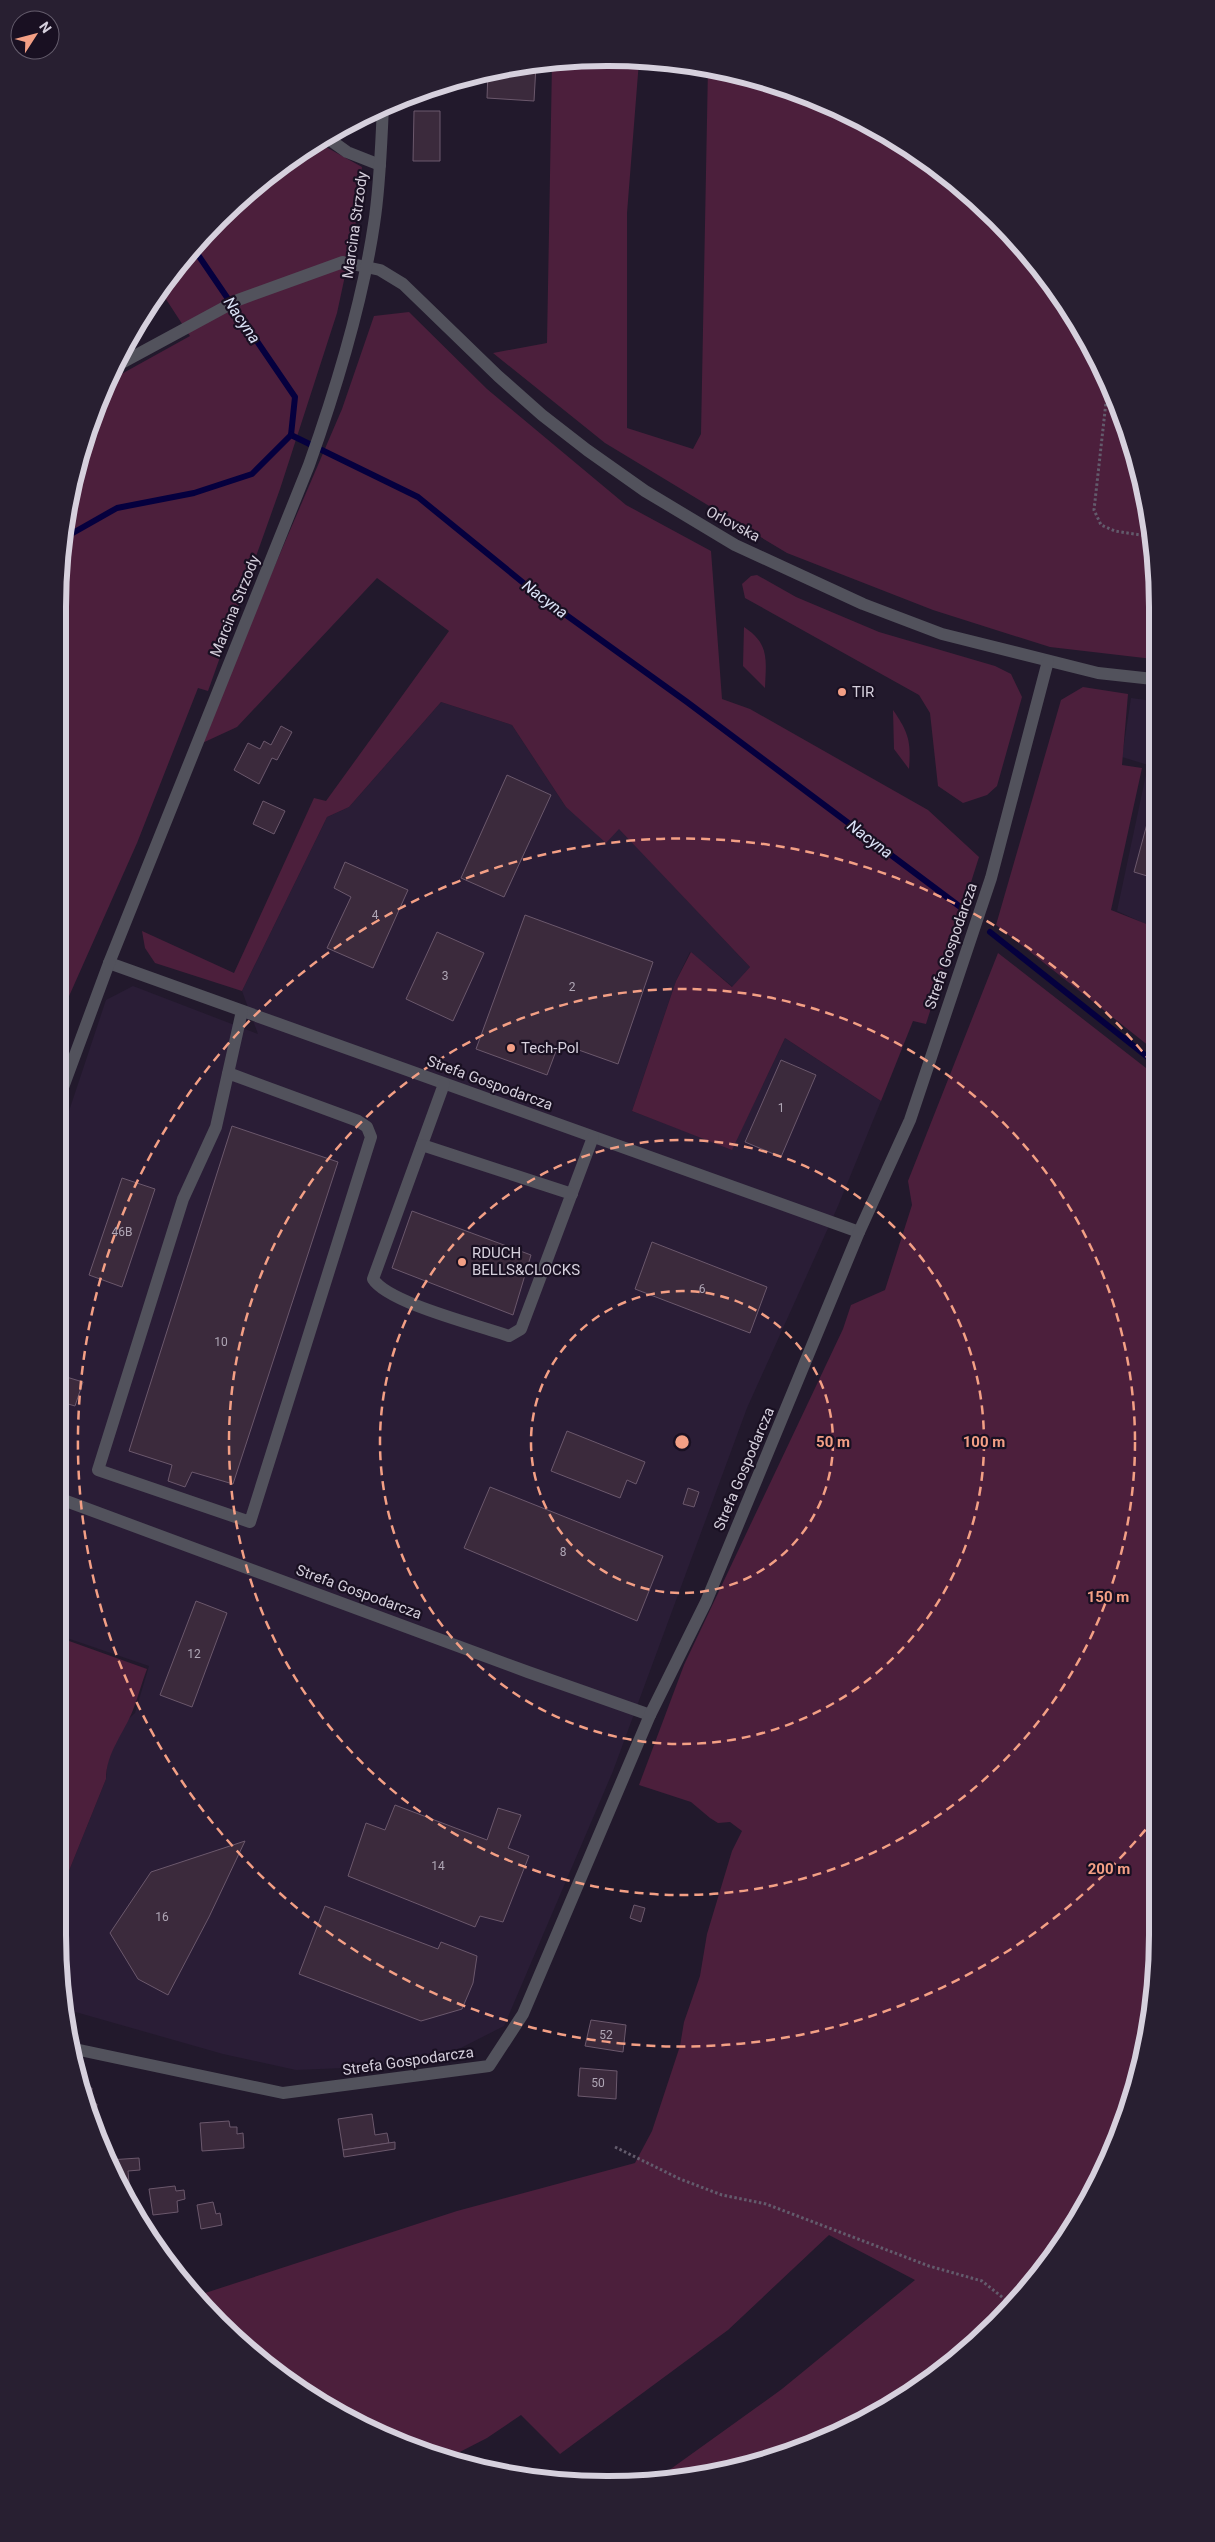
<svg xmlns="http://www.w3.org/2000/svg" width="1215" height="2542" font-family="Roboto,sans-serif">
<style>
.built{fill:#2a1d36}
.green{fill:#4c1f3c}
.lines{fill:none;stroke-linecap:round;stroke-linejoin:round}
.stream{stroke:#05003e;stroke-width:6}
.building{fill:#3b2a3c;stroke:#6b586c}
.path{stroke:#635b6c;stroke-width:3;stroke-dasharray:2.5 2.5;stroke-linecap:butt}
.minor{stroke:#52525c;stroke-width:12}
.ring{fill:none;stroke:#f39f85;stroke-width:2.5;stroke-dasharray:9 6}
.poi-dot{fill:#f39f85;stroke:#191022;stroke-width:2}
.labels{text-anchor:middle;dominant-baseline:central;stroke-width:4.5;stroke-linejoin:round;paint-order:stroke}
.number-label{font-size:12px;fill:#afa6b5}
.street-label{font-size:15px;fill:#d6d0dd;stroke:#191022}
.poi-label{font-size:15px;fill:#d6d0dd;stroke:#191022;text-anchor:start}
.water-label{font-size:16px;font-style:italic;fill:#dce3f7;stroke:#191022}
.rim{fill:none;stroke:#d6d0dd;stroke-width:6}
.centre{fill:#f39f85;stroke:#191022;stroke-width:2.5}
.ring-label{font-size:15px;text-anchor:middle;font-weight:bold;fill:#f39f85;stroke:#191022;stroke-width:4.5;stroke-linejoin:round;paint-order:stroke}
</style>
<rect width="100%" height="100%" fill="#22192c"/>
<!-- built -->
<g class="built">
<polygon points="1131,698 1153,701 1154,928 1117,911 1148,765 1122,757"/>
<polygon points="441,702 512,725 566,807 619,828 750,967 733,987 690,952 676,981 632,1111 732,1149 785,1038 881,1101 838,1206 747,1408 613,1771 504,2026 449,2054 367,2067 296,2070 223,2054 65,2009 58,1935 58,1898 106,1779 108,1756 122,1725 135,1713 149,1666 58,1635 58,1490 60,1484 58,1483 58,1144 106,1000 133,986 258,1034 242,991 327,817 349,807"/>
</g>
<!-- green -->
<g class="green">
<polygon points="608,58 639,61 627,213 627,428 693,449 701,434 708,67 818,99 942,171 1044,272 1116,397 1153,535 1153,659 1050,647 933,610 787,553 605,443 493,353 547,343 552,63"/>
<polygon points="317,142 362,167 355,229 337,313 280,489 208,691 198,688 137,843 62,1012 58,1011 58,607 68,500 99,397 107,382 190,336 160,290 219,218 302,150"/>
<polygon points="409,312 487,389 626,505 711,551 722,699 750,709 928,810 979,857 926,1024 913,1021 881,1101 785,1038 732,1150 632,1111 676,981 691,952 732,987 750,967 619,829 606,843 566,807 512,725 441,702 349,807 327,817 242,991 155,963 145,948 142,931 234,973 314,798 326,801 449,631 377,578 237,727 198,745 342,409 374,316"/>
<polygon points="757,575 796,597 879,632 995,666 1011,674 1022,697 997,786 987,795 963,803 938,786 930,713 919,695 745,598 742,584 751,576"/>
<path d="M744 627C770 644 766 660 765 688L743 666Z"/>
<polygon points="1083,687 1128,694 1122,765 1142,768 1111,910 1154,927 1154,1050 996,925 1061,700"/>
<path d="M893 710C909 733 911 742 909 769L894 749Z"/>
<polygon points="998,953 1155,1075 1157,1935 1147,2042 1116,2145 1065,2240 997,2323 942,2371 851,2428 784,2455 679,2480 654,2481 782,2389 915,2280 829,2235 728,2330 560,2454 521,2415 487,2438 448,2458 397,2443 332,2411 245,2348 196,2296 457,2211 635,2163 652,2131 680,2046 684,2022 700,1976 707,1934 732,1851 742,1831 730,1822 718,1823 710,1818 691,1802 639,1785 684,1665 843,1329 851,1305 885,1290 912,1205 908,1181"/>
<path d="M58 1637 147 1669C142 1682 138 1697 133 1710 124 1733 106 1753 106 1779L58 1898Z"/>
</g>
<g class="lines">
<!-- stream -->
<g class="stream">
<polyline points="194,249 295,397 291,435"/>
<polyline points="291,435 418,497 537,594 687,702 963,909"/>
<polyline points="64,538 117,508 194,493 252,474 291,435"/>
<polyline points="990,932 1155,1063"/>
</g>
</g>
<!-- building -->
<g class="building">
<polygon points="536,65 534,101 487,98 488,72 500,68"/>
<polygon points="414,111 440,111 440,161 413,161"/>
<polygon points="281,726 292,732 277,760 272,758 259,784 234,770 248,743 260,749 264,741 271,745"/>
<polygon points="507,775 551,795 504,897 461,878"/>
<polygon points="1154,798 1154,878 1134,872"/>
<polygon points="263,801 285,811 274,834 253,824"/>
<polygon points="345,862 408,890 373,968 327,948 351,897 334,888"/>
<polygon points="525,915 653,962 618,1064 559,1043 547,1075 476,1049"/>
<polygon points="437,932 484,953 453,1021 406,999"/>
<polygon points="781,1060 816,1075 781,1157 745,1142"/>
<polygon points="232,1126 338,1162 233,1484 192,1472 185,1487 168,1481 172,1465 129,1451"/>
<polygon points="122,1178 155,1189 122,1287 89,1275"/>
<polygon points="412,1211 531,1255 513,1315 392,1268"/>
<polygon points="652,1242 767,1287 750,1333 635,1289"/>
<polygon points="63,1376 83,1382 75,1406 58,1401"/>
<polygon points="567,1431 645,1462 636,1484 627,1480 620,1498 551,1471"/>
<polygon points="490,1487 663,1556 637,1621 464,1548"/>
<polygon points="688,1488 699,1492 694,1507 683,1504"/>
<polygon points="196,1601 227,1613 192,1707 160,1695"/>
<polygon points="395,1805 487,1840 498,1808 521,1815 508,1848 529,1856 503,1922 480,1916 475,1927 348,1876 366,1823 385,1830"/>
<polygon points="245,1841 209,1917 168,1995 138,1979 110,1933 151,1872"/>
<polygon points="634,1905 645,1908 641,1922 630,1918"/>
<polygon points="325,1906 438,1949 441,1942 477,1956 473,1983 462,2009 421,2021 299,1974"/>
<polygon points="591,2020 626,2025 623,2052 585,2046"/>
<polygon points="580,2068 617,2071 616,2099 578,2096"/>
<polygon points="80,2087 92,2088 91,2103 97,2104 96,2118 89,2117"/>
<polygon points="372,2114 375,2135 387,2133 389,2143 343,2150 338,2119"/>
<polygon points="229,2121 230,2127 237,2127 237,2134 243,2133 244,2148 202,2151 200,2123"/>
<polygon points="395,2142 395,2149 344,2157 343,2150"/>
<polygon points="139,2158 140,2170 128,2171 129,2183 120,2184 109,2160"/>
<polygon points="175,2186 176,2191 184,2190 185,2199 177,2201 178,2212 153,2215 149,2189"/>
<polygon points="213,2202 216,2214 220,2213 222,2225 201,2229 197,2205"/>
</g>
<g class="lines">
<!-- path -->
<g class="path">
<polyline points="1108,384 1094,510 1101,525 1115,531 1153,537"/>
<polyline points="615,2147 680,2179 722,2195 766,2204 929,2266 982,2281 1012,2305"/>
</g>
<!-- minor -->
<g class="minor">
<polyline points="326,137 347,152 380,165"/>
<polyline points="116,366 238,300 343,262 380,270 403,284 498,376 542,415 587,450 645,491 735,545 863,604 942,634 1098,673 1153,679"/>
<polyline points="109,963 859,1232"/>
<polyline points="228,1073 358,1121 367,1127 371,1137 250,1522 98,1470 183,1199 216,1127 242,1011"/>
<path d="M444 1084 373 1279C388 1303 478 1325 509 1336L521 1329 593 1137"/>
<path d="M58 1101 109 963 309 465C336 389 362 305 374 224 380 186 381 146 383 107"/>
<polyline points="422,1145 572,1194"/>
<polyline points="58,1498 528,1672 650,1715"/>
<polyline points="70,2048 283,2093 489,2066 523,2014 650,1715 706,1602 859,1232 910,1120 991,878 1048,661"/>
</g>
</g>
<!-- distance rings -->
<g class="ring">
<circle cx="682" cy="1442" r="151"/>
<circle cx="682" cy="1442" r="302"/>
<circle cx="682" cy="1442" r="453"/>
<path d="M1155 1818A604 604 0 1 1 1151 1062"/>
</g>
<!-- markers -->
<g class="poi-dot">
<circle cx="842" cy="692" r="5"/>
<circle cx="511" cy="1048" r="5"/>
<circle cx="462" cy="1262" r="5"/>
</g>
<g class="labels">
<!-- number labels -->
<g class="number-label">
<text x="375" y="915">4</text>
<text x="445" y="976">3</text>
<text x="572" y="987">2</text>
<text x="781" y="1108">1</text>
<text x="122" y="1232">46B</text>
<text x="702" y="1289">6</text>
<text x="221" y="1342">10</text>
<text x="563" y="1552">8</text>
<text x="194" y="1654">12</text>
<text x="438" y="1866">14</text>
<text x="162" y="1917">16</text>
<text x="606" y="2035">52</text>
<text x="598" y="2083">50</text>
</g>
<!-- street labels -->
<g class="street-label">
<text transform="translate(355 225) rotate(-82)">Marcina Strzody</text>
<text transform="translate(733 524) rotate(28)">Orlovska</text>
<text transform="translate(235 606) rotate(-68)">Marcina Strzody</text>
<text transform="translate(951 946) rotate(-71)">Strefa Gospodarcza</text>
<text transform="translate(490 1083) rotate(20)">Strefa Gospodarcza</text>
<text transform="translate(744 1469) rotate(-67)">Strefa Gospodarcza</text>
<text transform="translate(359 1592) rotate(20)">Strefa Gospodarcza</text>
<text transform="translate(408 2061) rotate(-8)">Strefa Gospodarcza</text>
</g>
<!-- poi labels -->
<g class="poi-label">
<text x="852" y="692">TIR</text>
<text x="521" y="1048">Tech-Pol</text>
<text x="472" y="1253">RDUCH<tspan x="472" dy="17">BELLS&amp;CLOCKS</tspan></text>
</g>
<!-- water labels -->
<g class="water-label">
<text transform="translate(242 320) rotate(56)">Nacyna</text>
<text transform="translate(545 599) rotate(37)">Nacyna</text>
<text transform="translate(870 839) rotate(37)">Nacyna</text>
</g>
</g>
<!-- crop -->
<path d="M0 0H1215V2542H0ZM607 66H608A541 541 0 0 1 1149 607V1935A541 541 0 0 1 608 2476H607A541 541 0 0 1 66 1935V607A541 541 0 0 1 607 66Z" fill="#281f31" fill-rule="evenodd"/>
<path class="rim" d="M607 66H608A541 541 0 0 1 1149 607V1935A541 541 0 0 1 608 2476H607A541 541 0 0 1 66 1935V607A541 541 0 0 1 607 66Z"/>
<circle cx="682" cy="1442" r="8" class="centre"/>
<g class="ring-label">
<text x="833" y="1447">50 m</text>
<text x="984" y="1447">100 m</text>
<text x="1108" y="1602">150 m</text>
<text x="1109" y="1874">200 m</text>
</g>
<!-- north arrow -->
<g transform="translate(35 35) rotate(54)"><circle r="24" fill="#191022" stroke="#655d6d"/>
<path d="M0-4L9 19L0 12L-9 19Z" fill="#f39f85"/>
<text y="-8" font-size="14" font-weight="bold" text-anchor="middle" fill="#d6d0dd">N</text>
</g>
</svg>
